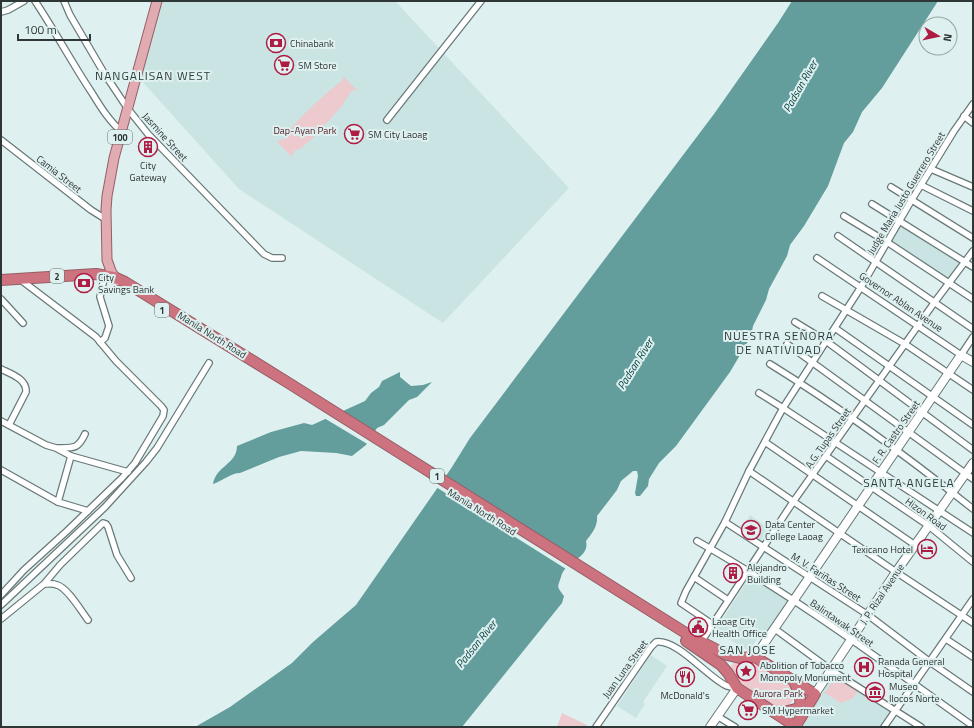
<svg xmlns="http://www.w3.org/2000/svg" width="974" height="728" font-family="'Titillium Web',sans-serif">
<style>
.built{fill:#c9e4e2}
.green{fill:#edcacd}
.water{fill:#639e9c}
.pier{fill:#def0ef}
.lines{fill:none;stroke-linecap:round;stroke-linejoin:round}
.street-casing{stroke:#697979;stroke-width:8}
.secondary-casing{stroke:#697979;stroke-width:10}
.primary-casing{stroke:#965e65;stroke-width:11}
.highway-casing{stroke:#965e65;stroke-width:12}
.street{stroke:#fff;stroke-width:5.5}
.secondary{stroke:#fff;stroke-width:8}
.primary{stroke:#e1abb2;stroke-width:9}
.highway{stroke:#cd737f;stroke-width:10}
.labels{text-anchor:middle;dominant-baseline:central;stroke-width:4;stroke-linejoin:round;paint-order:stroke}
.shield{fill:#def0ef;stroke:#646e6e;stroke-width:1}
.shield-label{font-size:9px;font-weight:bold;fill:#2f3636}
.poi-label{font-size:10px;fill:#2f3636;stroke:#def0ef;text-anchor:start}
.park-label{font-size:10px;fill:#561924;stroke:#def0ef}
.street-label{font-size:10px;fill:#2f3636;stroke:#def0ef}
.water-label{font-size:11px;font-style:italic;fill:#043e3d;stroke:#def0ef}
.quarter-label{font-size:12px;letter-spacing:1px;fill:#2c3b3a;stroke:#def0ef}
</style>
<rect width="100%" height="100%" fill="#def0ef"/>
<!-- built -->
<g class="built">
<polygon points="161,1 395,1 569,188 443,323 239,189 141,80"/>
<polygon points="900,224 961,260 947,280 890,242"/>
<polygon points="750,515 768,528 761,541 742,529"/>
<polygon points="750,576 789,602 768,634 762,631 749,651 715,631"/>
<polygon points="651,655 667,666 643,702 645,704 636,718 617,706"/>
<polygon points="865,657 872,662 863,677 855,672"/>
<polygon points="834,674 891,712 881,727 801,727"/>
</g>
<!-- green -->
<g class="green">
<path d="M343 76 358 91 352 90 341 107 315 136 300 149 294 151 292 157 276 141 283 140C294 121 325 94 343 80Z"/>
<polygon points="755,661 792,682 795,696 789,706 777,710 743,688 731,666 733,663"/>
<polygon points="835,677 858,691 852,699 841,703 825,693"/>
<polygon points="562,713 587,725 586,727 557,727"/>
</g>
<!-- water -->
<g class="water">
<path d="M792 1H938L882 88 862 112 853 132 844 143 828 186 804 226 790 245 787 256 769 289 766 300 753 326 751 336 740 355 730 372 676 446 659 463 649 479 648 486 640 496H636L635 493 638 476 637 471H633L621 481 617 490 597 516C598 526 592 533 586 541 590 559 565 560 561 577 557 589 557 586 564 596L562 603 462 727H195L230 707 292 663 313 642 356 605 452 467 470 438 714 114 778 23Z"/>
<path d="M400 372V377L411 386 423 385 432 382 417 397 409 400 384 425 377 428 366 445 352 456 336 453 301 451 279 457 240 473C231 473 222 481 213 484 216 466 237 464 237 446L271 432 304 423 312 425 365 401 371 393 379 387 382 381Z"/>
</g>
<!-- pier -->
<g class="pier">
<polygon points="339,411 376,434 369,445 324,418"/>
<polygon points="444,476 578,560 566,569 436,487"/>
</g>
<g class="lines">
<defs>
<g id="street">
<path d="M35 1C55 31 72 63 92 93 100 106 109 121 122 132"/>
<polyline points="64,1 70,15 104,73 128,109 148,134 264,254 272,258 282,258"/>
<polyline points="1,12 8,10 24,1"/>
<polyline points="964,116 973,123"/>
<polyline points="387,120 481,1"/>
<polyline points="1,140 91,210 107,220"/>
<polyline points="931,169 973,187"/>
<polyline points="921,185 973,211"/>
<polyline points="891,187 973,238"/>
<polyline points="872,204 973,267"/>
<polyline points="844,216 887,242 973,299"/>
<polyline points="838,236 973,329"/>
<polyline points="817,258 961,355 973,337"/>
<polyline points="822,296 905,344 973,390"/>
<polyline points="1,299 23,323"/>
<polyline points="795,322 826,341 973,450"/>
<polyline points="835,328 973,425"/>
<polyline points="100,342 105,338 109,326 100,297 104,279"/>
<polyline points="787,344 973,479"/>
<path d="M770 364C841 408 908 457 973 509"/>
<path d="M1 369C11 374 27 379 26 392L9 425"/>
<polyline points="759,393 783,408 973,533"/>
<polyline points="1,421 46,445 56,448 71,456 58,502 88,511"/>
<polyline points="765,442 915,545"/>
<path d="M58 448C74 448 78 449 85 434"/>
<polyline points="71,456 128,472"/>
<polyline points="826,456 929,526 973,562"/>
<polyline points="1,470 58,502"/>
<polyline points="749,471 896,572 973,623"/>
<polyline points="725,522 868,615 930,662 973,692"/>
<path d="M697 541C793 595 883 662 973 726"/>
<polyline points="694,577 686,591 681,603 712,624"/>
<polyline points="44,584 60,565 103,523 106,524 108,527 117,555 131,578"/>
<polyline points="1,595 24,570 67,531 122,478 135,463 163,416 164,410 161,406 116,361 96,337 21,280"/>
<polyline points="728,600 694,577 725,522 749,471 783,408 861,287 911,201 954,131 973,104"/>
<polyline points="1,605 105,507 146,462 157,448 209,363"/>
<path d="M1 619 44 584C48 584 53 583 57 585 68 588 81 611 88 620"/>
<polyline points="775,629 831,670 921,727"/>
<polyline points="703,639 793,502 934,303 973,251"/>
<polyline points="946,639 973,657"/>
<polyline points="717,716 735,727"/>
<path d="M596 727 651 647 656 642C678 639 708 678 727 686 730 687 734 688 737 688"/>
<polyline points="884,727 973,599"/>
</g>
<g id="secondary">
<polyline points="755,657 961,355 973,362"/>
<polyline points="815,694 896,572 973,463"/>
<polyline points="710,727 737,688"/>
</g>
<polyline id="primary" points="117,281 111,271 107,260 106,210 107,196 114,158 157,1"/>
<g id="highway">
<polyline points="1,280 96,274 114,277 125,282 287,382 692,637 727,655 740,658 755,657 815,694 795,727"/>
<polyline points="686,641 721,665 728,673 737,688 795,726"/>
<polyline points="794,681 800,696 801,717"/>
<polyline points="774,712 788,711 807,706"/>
</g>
</defs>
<!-- street casing -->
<use href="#street" class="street-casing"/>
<!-- secondary casing -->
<use href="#secondary" class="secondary-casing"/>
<!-- primary casing -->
<use href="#primary" class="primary-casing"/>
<!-- highway casing -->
<use href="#highway" class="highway-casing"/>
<!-- street -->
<use href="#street" class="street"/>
<!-- secondary -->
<use href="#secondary" class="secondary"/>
<!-- primary -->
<use href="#primary" class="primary"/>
<!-- highway -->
<use href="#highway" class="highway"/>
</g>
<!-- icons -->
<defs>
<symbol id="bank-ring" viewBox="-11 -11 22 22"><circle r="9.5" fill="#def0ef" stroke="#ae1b43" stroke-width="1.5"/><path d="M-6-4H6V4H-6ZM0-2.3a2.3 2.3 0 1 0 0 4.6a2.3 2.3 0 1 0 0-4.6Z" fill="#ae1b43"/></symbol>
<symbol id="supermarket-ring" viewBox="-11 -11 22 22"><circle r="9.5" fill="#def0ef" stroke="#ae1b43" stroke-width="1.5"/><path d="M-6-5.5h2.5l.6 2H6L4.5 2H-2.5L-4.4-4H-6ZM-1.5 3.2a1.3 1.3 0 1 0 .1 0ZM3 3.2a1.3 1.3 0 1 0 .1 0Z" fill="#ae1b43"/></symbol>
<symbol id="building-ring" viewBox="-11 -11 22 22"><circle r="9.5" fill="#def0ef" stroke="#ae1b43" stroke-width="1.5"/><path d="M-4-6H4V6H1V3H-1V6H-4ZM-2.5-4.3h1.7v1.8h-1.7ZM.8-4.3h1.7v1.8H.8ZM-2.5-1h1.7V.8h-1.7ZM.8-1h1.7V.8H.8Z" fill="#ae1b43"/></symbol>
<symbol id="university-ring" viewBox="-11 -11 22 22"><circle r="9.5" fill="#def0ef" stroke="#ae1b43" stroke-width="1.5"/><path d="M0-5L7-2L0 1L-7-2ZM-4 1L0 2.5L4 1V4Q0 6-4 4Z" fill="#ae1b43"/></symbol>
<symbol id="hotel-ring" viewBox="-11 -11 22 22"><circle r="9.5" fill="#def0ef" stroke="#ae1b43" stroke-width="1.5"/><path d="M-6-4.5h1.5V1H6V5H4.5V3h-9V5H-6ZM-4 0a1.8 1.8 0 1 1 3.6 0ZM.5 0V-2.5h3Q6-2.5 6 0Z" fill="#ae1b43"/></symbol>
<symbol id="civic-ring" viewBox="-11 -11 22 22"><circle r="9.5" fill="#def0ef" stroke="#ae1b43" stroke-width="1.5"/><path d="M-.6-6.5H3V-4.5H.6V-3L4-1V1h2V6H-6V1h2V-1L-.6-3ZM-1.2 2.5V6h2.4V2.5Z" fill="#ae1b43"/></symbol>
<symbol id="hospital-ring" viewBox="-11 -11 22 22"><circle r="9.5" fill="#def0ef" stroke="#ae1b43" stroke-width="1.5"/><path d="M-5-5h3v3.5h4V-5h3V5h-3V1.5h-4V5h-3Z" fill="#ae1b43"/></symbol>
<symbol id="sight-ring" viewBox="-11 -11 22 22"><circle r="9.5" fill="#def0ef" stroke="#ae1b43" stroke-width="1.5"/><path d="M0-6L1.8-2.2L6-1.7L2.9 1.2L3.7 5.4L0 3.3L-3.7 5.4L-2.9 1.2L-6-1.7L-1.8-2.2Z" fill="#ae1b43"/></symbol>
<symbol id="restaurant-ring" viewBox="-11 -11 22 22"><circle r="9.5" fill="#def0ef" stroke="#ae1b43" stroke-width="1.5"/><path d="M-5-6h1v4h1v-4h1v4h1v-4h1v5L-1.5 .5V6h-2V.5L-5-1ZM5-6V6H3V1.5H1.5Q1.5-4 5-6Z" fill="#ae1b43"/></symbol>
<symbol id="museum-ring" viewBox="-11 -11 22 22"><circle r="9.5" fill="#def0ef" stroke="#ae1b43" stroke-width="1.5"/><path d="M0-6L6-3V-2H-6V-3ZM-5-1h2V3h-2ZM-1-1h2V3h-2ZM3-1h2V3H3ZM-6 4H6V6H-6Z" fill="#ae1b43"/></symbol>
</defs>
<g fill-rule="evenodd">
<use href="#bank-ring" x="265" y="32" width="22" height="22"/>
<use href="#supermarket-ring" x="273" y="54" width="22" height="22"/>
<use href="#supermarket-ring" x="343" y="123" width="22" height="22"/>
<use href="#building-ring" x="137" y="136" width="22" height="22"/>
<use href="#bank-ring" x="73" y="272" width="22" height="22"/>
<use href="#university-ring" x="740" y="519" width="22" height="22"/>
<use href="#hotel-ring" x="916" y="538" width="22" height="22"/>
<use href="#building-ring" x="722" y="562" width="22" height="22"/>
<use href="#civic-ring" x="687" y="616" width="22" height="22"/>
<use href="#hospital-ring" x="853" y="656" width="22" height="22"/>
<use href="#sight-ring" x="735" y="660" width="22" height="22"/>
<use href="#restaurant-ring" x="674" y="666" width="22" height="22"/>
<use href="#museum-ring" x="864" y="681" width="22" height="22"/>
<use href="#supermarket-ring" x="737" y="699" width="22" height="22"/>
</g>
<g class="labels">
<!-- shield labels -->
<g class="shield">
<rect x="108" y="130" width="24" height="14" rx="3"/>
<rect x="50" y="269" width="14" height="14" rx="3"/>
<rect x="155" y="303" width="14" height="14" rx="3"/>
<rect x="430" y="469" width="14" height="14" rx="3"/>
</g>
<g class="shield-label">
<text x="120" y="137">100</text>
<text x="57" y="276">2</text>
<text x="162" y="310">1</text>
<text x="437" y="476">1</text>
</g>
<!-- poi labels -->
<g class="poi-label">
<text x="290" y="43">Chinabank</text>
<text x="298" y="65">SM Store</text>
<text x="368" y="134">SM City Laoag</text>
<text x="148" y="165" text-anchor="middle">City<tspan x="148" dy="12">Gateway</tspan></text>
<text x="98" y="277">City<tspan x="98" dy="12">Savings Bank</tspan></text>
<text x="765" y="524">Data Center<tspan x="765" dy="12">College Laoag</tspan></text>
<text x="913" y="549" text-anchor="end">Texicano Hotel</text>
<text x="747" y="567">Alejandro<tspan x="747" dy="12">Building</tspan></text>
<text x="712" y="621">Laoag City<tspan x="712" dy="12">Health Office</tspan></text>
<text x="878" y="661">Ranada General<tspan x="878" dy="12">Hospital</tspan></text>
<text x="760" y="665">Abolition of Tobacco<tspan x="760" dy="12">Monopoly Monument</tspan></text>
<text x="889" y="686">Museo<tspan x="889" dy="12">Ilocos Norte</tspan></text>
<text x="685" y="695" text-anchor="middle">McDonald's</text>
<text x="762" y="710">SM Hypermarket</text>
</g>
<!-- park labels -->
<g class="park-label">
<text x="305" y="130">Dap-Ayan Park</text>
<text x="778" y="693">Aurora Park</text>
</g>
<!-- street labels -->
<g class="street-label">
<text transform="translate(165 137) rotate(48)">Jasmine Street</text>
<text transform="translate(59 174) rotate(38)">Camia Street</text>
<text transform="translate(906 193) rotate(-59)">Judge Maria Justo Guerrero Street</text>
<text transform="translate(901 302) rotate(34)">Governor Ablan Avenue</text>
<text transform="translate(212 335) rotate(32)">Manila North Road</text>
<text transform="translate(896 432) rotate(-55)">F. R. Castro Street</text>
<text transform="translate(828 438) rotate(-55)">A.G. Tupas Street</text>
<text transform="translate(482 512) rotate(32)">Manila North Road</text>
<text transform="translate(926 514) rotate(36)">Hizon Road</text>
<text transform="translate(826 577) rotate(33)">M. V. Fariñas Street</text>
<text transform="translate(882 594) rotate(-56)">J. P. Rizal Avenue</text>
<text transform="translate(842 623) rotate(35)">Balintawak Street</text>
<text transform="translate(625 669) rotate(-54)">Juan Luna Street</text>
</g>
<!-- water labels -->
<g class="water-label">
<text transform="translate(800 86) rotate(-60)">Padsan River</text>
<text transform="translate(635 364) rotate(-58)">Padsan River</text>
<text transform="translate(476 644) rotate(-51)">Padsan River</text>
</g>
<!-- quarter labels -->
<g class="quarter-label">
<text x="153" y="75">NANGALISAN WEST</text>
<text x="779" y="335">NUESTRA SEÑORA<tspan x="779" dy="14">DE NATIVIDAD</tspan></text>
<text x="909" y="482">SANTA ANGELA</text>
<text x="748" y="649">SAN JOSE</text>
</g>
</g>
<!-- border -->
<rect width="974" height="728" fill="none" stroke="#2f3636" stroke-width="4"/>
<!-- north arrow -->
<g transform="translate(938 36) rotate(99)"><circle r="19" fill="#def0ef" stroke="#98a6a5"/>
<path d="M0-3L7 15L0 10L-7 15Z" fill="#ae1b43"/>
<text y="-6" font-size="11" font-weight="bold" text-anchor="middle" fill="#2f3636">N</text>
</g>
<!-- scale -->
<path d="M18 34v6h72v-6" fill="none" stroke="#2f3636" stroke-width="2"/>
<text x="24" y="34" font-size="12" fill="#2f3636" stroke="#def0ef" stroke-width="3" paint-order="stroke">100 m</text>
</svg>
